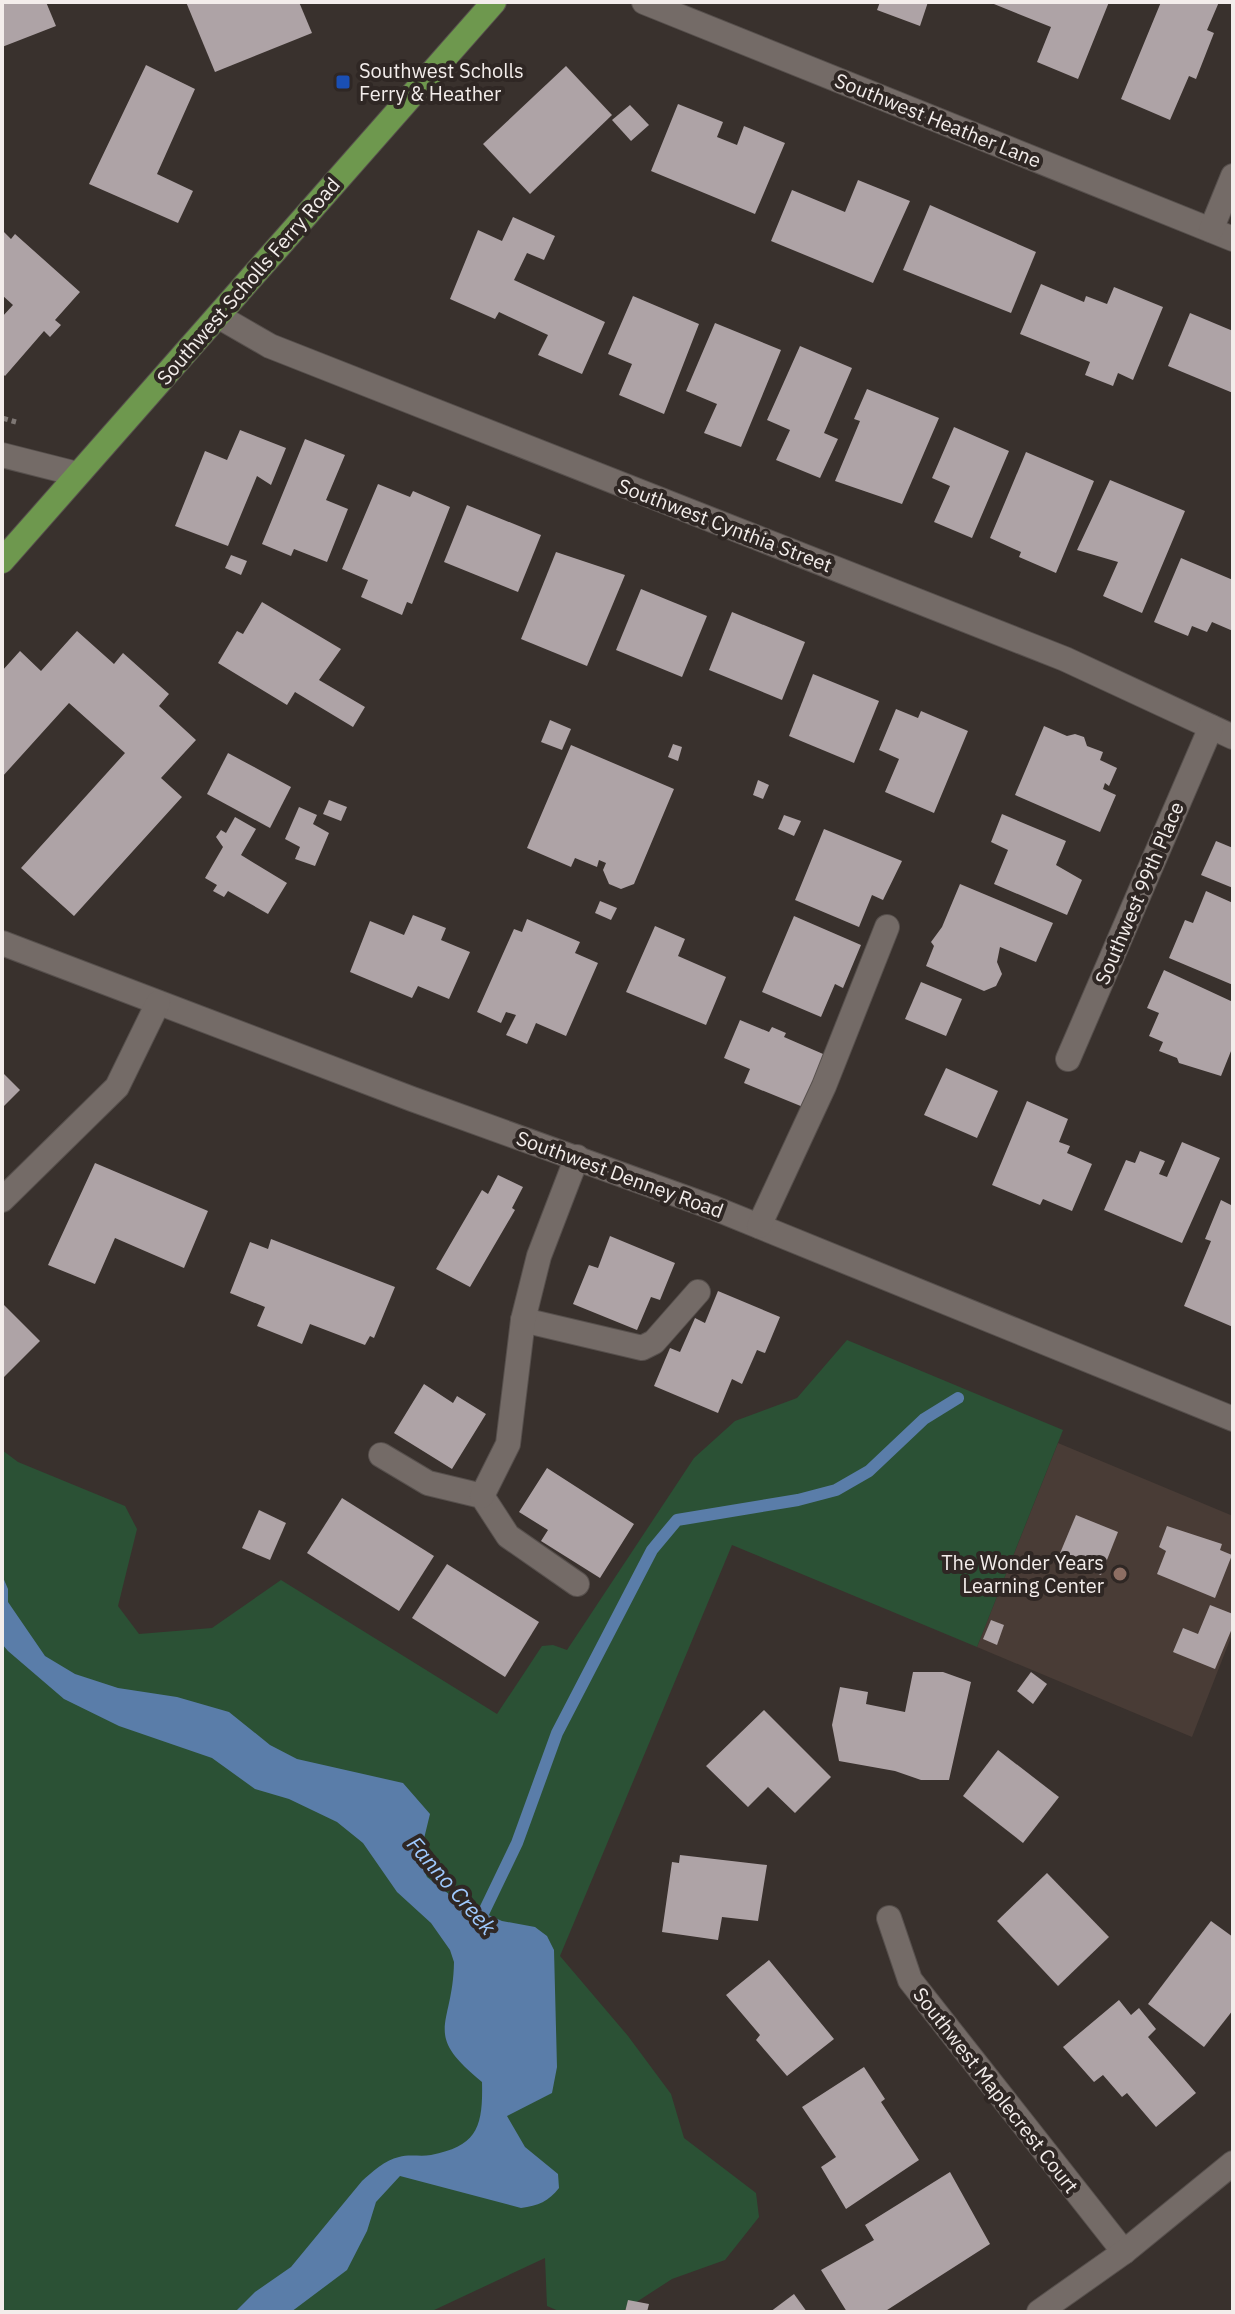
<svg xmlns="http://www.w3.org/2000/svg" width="1235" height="2314" font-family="'IBM Plex Sans',sans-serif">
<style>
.built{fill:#493c36}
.green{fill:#2b5135}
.water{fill:#5a7da9}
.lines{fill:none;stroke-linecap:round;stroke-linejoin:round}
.stream{stroke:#5a7da9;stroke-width:12}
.building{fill:#aea3a6}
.minor-casing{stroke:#57504d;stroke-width:26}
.major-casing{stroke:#57504d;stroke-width:26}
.path{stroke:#7e7774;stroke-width:5;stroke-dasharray:6 4;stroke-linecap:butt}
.minor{stroke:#746b67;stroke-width:24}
.major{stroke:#6e984e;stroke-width:24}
.transit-dot{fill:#1a4fb4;stroke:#2f2724;stroke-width:3}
.education-dot{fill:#8d6e63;stroke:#2f2724;stroke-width:3}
.labels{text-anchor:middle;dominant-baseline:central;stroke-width:8;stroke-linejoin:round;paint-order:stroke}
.poi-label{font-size:20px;fill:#f3edeb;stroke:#2f2724;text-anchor:start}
.street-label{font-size:20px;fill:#f3edeb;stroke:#2f2724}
.water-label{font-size:22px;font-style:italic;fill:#9fc9fe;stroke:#2f2724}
</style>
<rect width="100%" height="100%" fill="#39312d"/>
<!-- built -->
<polygon class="built" points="1058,1443 1233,1516 1233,1632 1192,1737 977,1647"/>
<!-- green -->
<polygon class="green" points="847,1340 1063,1430 977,1647 732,1545 560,1956 628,2036 671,2094 684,2138 756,2193 759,2217 725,2260 672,2279 621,2312 561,2312 547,2306 545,2258 430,2312 2,2312 2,1450 18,1462 125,1506 137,1529 118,1606 139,1634 212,1628 281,1580 497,1714 542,1646 553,1645 567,1650 694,1458 735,1421 797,1398"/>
<!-- water -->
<path class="water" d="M2 1575 8 1589V1602L45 1656 75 1674 118 1688 177 1697 229 1712 270 1745 297 1759 403 1783 430 1814 419 1859 427 1877 459 1902 502 1921 535 1927 547 1936 554 1950 557 2067 552 2093 507 2116 525 2147 558 2174 559 2188C549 2201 538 2206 521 2208L400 2176 376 2202 367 2231 347 2270 291 2312H235L255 2292 291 2267 362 2181C372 2172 385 2160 399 2157 409 2154 421 2157 431 2155 478 2146 483 2126 482 2082 421 2032 453 2028 454 1962L450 1950 431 1923 397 1892 363 1843 337 1822 289 1799 255 1789 212 1758 119 1726 64 1699 8 1651 2 1644Z"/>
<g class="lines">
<!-- stream -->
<polyline class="stream" points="478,1924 517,1843 557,1733 652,1550 677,1520 798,1500 836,1490 869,1471 924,1419 958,1398"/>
</g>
<!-- building -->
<g class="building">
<polygon points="2,2 46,2 56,26 2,47"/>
<polygon points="186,2 299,2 312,33 215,72"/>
<polygon points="880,2 928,2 920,26 877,10"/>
<polygon points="989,2 1109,2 1078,79 1037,62 1051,27"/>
<polygon points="1161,2 1219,2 1207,30 1214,33 1196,79 1189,76 1170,120 1121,99"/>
<polygon points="146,65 195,89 157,174 193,191 178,223 89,184"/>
<polygon points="566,66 612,115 530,194 483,144"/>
<polygon points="678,104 723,122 717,137 737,145 744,126 785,143 755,214 651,171"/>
<polygon points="630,105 649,125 631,141 612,120"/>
<polygon points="858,180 910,201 873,283 771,241 792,190 845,212"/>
<polygon points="930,205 1036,252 1011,313 903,270"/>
<polygon points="513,217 555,236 544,260 527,253 514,280 605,322 582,374 538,355 548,335 499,312 495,319 450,299 478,230 502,241"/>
<polygon points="2,230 11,239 15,234 80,292 55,320 61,325 50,337 44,331 5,376 2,373 2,317 13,305 2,295"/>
<polygon points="1041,284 1084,302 1086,296 1107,304 1114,287 1163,307 1133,380 1118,373 1113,386 1085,375 1090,362 1020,334"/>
<polygon points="633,296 699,324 664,414 619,395 632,364 608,354"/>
<polygon points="1190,313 1233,331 1233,393 1168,366"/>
<polygon points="715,323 781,350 741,447 704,433 717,404 686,391"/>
<polygon points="800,346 852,368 824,433 838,439 820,478 776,460 790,430 767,420"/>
<polygon points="867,389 939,418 902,504 835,481 860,421 854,419"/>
<polygon points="954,427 1009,451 972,538 934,522 950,486 932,478"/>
<polygon points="240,430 286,448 271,485 257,476 228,546 175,526 205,451 227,460"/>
<polygon points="305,439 345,455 326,500 348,509 327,562 294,549 291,556 262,544"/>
<polygon points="1026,452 1094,481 1056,573 1019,557 1021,552 990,538"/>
<polygon points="1110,480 1185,511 1142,613 1103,596 1118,562 1077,550"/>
<polygon points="378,484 410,497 413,491 450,507 412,604 407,602 402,615 361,597 368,580 342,569"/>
<polygon points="467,505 541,535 518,592 444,562"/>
<polygon points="556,552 625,575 587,666 521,639"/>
<polygon points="231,555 247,561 241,575 225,568"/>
<polygon points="1181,558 1233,580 1233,631 1212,622 1207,632 1192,626 1188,636 1154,622"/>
<polygon points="641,589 707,616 682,677 616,650"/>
<polygon points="262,602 341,649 319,680 365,707 353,727 295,692 287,705 218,663 237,631 243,634"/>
<polygon points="732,612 805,642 782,700 709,670"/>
<polygon points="77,631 114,664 123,653 169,694 159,706 196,740 161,778 182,797 74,916 21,868 125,753 69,703 2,777 2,671 20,651 41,671"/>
<polygon points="813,674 879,701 854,763 789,736"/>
<polygon points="896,709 918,718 921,711 968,731 934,813 885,792 899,759 879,750"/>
<polygon points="550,720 571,729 562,750 541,742"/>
<polygon points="1044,726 1067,736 1075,734 1084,737 1087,746 1103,752 1100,760 1117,768 1109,786 1105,783 1103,789 1116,795 1100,832 1015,795"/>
<polygon points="673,744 682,747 678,761 668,757"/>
<polygon points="571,745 674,789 634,884 621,889 609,884 603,870 606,863 599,860 597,867 575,858 571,867 527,848"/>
<polygon points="228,753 291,787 270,828 207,794"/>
<polygon points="758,780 769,785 763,799 753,795"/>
<polygon points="329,800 347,807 341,821 323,814"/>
<polygon points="299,807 317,815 313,824 329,833 315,866 295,859 300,847 285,839"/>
<polygon points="1002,814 1066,841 1056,865 1082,880 1067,915 994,884 1008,850 991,842"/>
<polygon points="784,815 801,821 794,836 778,829"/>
<polygon points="235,817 256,829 241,855 287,883 268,914 228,891 224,897 213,891 217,885 205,878 223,847 216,837 221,830 226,833"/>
<polygon points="824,829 902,861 883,900 872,895 859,927 795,900"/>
<polygon points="1216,841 1233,848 1233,888 1201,875"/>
<polygon points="960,884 1053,923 1036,962 1000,947 997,962 1002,974 996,986 984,991 926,966 934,946 931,942 942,927"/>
<polygon points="1206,891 1233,903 1233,985 1169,958 1185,920 1193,923"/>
<polygon points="600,901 617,908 611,920 595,913"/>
<polygon points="413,915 446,928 441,940 470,952 449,999 418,986 412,998 350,972 370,921 404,935"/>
<polygon points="794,916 861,945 843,988 835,984 821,1017 762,992"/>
<polygon points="527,919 580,942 575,953 598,963 566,1036 536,1023 527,1044 506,1035 516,1015 506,1012 501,1023 477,1012 514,929 522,932"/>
<polygon points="655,926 685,939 678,956 726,977 706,1025 626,992"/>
<polygon points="1164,970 1233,1002 1233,1046 1221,1076 1179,1063 1177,1058 1159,1051 1163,1042 1149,1036 1159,1013 1147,1008"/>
<polygon points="921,982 962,999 946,1036 905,1019"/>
<polygon points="740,1020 769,1032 772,1027 786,1033 784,1037 830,1057 808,1109 744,1083 750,1069 724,1058"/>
<polygon points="946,1068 998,1091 977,1138 924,1115"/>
<polygon points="2,1072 20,1090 2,1108"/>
<polygon points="1027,1101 1068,1119 1059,1142 1070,1146 1067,1153 1092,1164 1072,1211 1043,1199 1040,1205 992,1185"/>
<polygon points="1182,1142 1220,1158 1182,1243 1104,1210 1126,1160 1135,1163 1140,1151 1165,1161 1159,1174 1167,1177"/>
<polygon points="95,1163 208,1211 184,1268 115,1238 95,1284 48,1265"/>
<polygon points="498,1175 523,1187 512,1208 515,1210 470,1287 436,1269 482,1190 488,1194"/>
<polygon points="1221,1200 1233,1206 1233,1327 1184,1306 1211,1241 1205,1239"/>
<polygon points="610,1236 675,1263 660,1300 651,1297 637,1330 573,1304 589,1265 598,1268"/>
<polygon points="271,1239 395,1287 374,1338 370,1336 365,1345 310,1324 302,1344 257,1326 265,1307 230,1293 250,1242 268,1249"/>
<polygon points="718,1291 780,1317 765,1353 757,1350 742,1384 732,1379 718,1413 654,1386 670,1348 680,1352 695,1318 705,1323"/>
<polygon points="2,1303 40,1341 2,1379"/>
<polygon points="424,1384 453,1403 457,1396 486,1414 452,1469 394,1433"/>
<polygon points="547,1468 634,1524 600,1578 541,1541 548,1530 519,1512"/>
<polygon points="342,1498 434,1556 399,1611 307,1553"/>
<polygon points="259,1510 286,1523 270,1560 242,1548"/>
<polygon points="1076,1515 1118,1532 1101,1575 1058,1558"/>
<polygon points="1167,1526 1222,1544 1220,1550 1232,1555 1215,1598 1157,1574 1166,1551 1159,1547"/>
<polygon points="447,1564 539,1622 505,1677 412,1618"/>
<polygon points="1210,1605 1233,1614 1233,1626 1215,1669 1173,1652 1183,1628 1198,1634"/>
<polygon points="991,1620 1004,1625 997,1645 983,1639"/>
<polygon points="913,1672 943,1672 971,1682 949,1780 921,1780 895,1771 839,1761 832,1725 840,1687 868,1692 866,1704 905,1712"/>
<polygon points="1031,1672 1047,1684 1033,1704 1017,1691"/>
<polygon points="764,1710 831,1777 795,1813 768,1787 748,1807 706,1766"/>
<polygon points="998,1750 1059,1797 1023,1843 963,1796"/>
<polygon points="680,1855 767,1865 758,1921 722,1917 718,1940 662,1932 672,1862 679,1863"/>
<polygon points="1047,1873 1109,1937 1058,1986 997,1921"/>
<polygon points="1211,1921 1233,1937 1233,2010 1204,2047 1148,2004"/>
<polygon points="769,1960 834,2039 787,2076 756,2040 760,2035 726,1995"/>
<polygon points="1119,2000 1131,2015 1139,2008 1156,2029 1148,2037 1196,2093 1156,2127 1127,2093 1122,2097 1103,2075 1094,2082 1063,2047"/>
<polygon points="864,2067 885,2099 881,2102 919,2160 846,2209 821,2167 836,2157 802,2107"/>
<polygon points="950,2172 990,2244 884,2312 847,2312 821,2270 874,2240 865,2225"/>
<polygon points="794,2294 807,2312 770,2312"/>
<polygon points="628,2300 649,2304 647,2312 625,2312"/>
</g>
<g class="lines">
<defs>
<g id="minor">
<polyline points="644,2 1233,239"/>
<polyline points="1211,230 1233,176"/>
<polyline points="218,316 270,346 1065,659 1233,737"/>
<polyline points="2,455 77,474"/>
<polyline points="2,943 412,1099 714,1208 1233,1419"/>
<polyline points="1068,1059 1211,727"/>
<polyline points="2,1200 117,1087 158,1003"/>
<polyline points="759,1226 824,1086 887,927"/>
<polyline points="523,1320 642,1348 654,1342 698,1292"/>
<polyline points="381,1455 428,1483 482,1496 508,1536 577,1584"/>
<polyline points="482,1496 508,1444 523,1320 539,1256 577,1157"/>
<polyline points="889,1918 910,1980 1124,2252"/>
<polyline points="1039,2312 1124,2252 1233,2163"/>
</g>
<polyline id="major" points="2,561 494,2"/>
</defs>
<!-- minor casing -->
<use href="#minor" class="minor-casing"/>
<!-- major casing -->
<use href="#major" class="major-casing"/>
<!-- path -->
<polyline class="path" points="2,418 16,422"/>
<!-- minor -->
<use href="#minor" class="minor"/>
<!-- major -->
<use href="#major" class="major"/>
</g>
<!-- markers -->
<rect class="transit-dot" x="335" y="74" width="16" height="16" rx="4"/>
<circle class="education-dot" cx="1120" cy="1574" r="8"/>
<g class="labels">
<!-- poi labels -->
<g class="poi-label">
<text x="359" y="70">Southwest Scholls<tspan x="359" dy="23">Ferry &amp; Heather</tspan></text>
<text x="1104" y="1562" text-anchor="end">The Wonder Years<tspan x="1104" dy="23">Learning Center</tspan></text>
</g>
<!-- street labels -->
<g class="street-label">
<text transform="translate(938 120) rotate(22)">Southwest Heather Lane</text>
<text transform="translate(248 281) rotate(-49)">Southwest Scholls Ferry Road</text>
<text transform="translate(725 525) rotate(21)">Southwest Cynthia Street</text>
<text transform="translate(1139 893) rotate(-67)">Southwest 99th Place</text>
<text transform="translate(620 1174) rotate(20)">Southwest Denney Road</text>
<text transform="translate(996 2090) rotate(52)">Southwest Maplecrest Court</text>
</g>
<!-- water labels -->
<g class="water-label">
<text transform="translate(452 1885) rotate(49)">Fanno Creek</text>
</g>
</g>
<!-- border -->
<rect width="1235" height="2314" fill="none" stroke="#f3edeb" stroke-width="8"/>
</svg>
